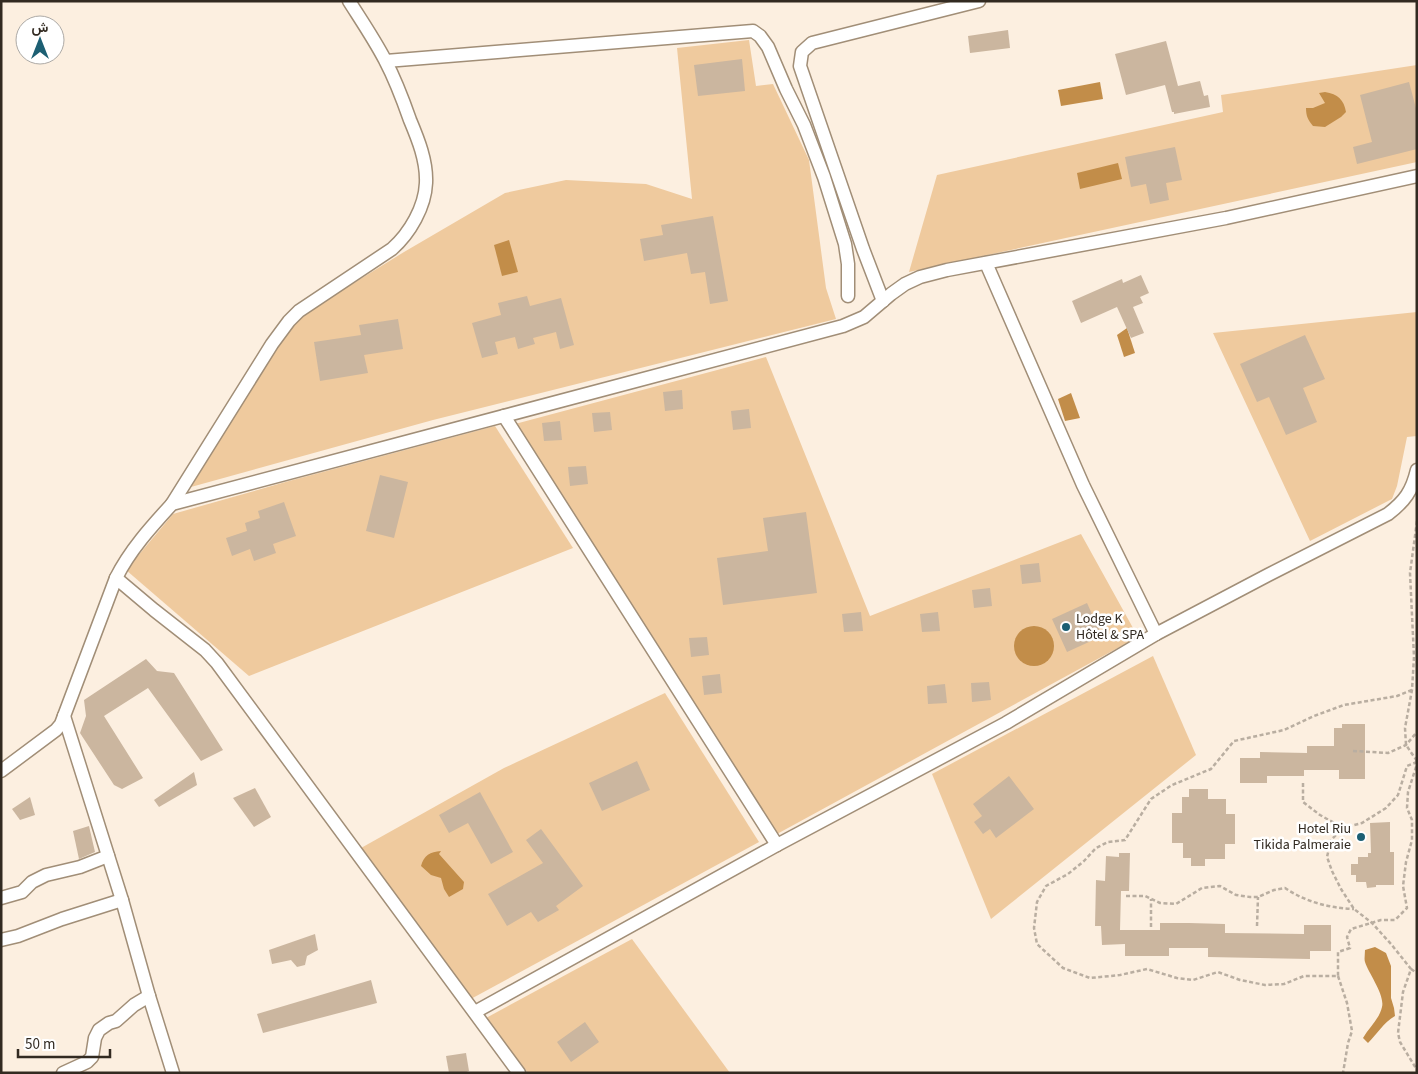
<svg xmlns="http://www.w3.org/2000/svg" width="1418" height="1074" font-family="'Source Sans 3',Vazirmatn,sans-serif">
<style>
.green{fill:#efca9e}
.water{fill:#c28d49}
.building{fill:#cbb69f}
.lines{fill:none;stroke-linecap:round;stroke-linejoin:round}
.minor-casing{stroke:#a18e77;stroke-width:15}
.path{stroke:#b9aea1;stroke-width:2.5;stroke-dasharray:4 2.5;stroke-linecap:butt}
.minor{stroke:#fff;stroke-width:12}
.poi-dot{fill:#1c5f73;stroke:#fff;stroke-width:2}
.labels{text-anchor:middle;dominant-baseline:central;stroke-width:5;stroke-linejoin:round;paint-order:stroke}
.poi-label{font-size:14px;fill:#322a21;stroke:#fff;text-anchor:start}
</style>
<rect width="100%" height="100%" fill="#fcefe0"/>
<!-- green -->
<g class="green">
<polygon points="749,40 756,86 773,84 809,160 826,288 836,319 433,420 191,487 294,320 404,252 505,193 566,180 646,184 692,199 677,48"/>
<polygon points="1417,65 1417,162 909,272 937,175 1223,112 1221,95"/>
<polygon points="1417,312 1417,436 1407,437 1397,486 1392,499 1310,541 1213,333"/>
<polygon points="766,357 870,616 1081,534 1138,637 777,834 515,424"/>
<polygon points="495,426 573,548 249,676 126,570 173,514 289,481"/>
<polygon points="1153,656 1196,755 991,919 932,774"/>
<polygon points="665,693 759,842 469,1000 361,848 504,768"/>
<polygon points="632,939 730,1073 528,1073 486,1018"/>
</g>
<!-- water -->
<g class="water">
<polygon points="1100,82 1103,99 1061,106 1058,90"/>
<path d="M1325 92C1338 94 1344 100 1346 112L1341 117 1325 127 1313 126C1308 120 1306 116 1306 108H1313L1325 103 1319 93Z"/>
<polygon points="1118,163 1122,179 1080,189 1077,173"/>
<polygon points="509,240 518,272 502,276 494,245"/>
<polygon points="1127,328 1135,353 1124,357 1117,335"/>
<polygon points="1071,393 1080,418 1065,421 1058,399"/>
<circle cx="1034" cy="646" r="20"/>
<path d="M441 851 439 854 464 882 463 889 449 897 444 889 441 878 431 875 421 866C424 855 430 852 441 851Z"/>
<path d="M1375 947 1386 953 1391 966V998L1394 1008 1395 1016C1383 1023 1378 1033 1368 1043L1363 1038C1369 1027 1379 1020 1382 1007 1385 995 1369 974 1365 962 1364 959 1365 954 1365 950Z"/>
</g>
<!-- building -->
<g class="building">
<polygon points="1008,30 1010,48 970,53 968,36"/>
<polygon points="1166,41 1178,86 1200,81 1204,96 1208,95 1210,107 1174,114 1174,112 1172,112 1165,85 1126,95 1115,54"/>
<polygon points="742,59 745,91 698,96 694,65"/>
<polygon points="1409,82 1417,112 1417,149 1357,164 1353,147 1372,142 1360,95"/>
<polygon points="1175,147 1182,180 1166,183 1169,200 1150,204 1146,184 1131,187 1125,157"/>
<polygon points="713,216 728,301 710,304 705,272 691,274 687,253 644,261 640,239 663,235 661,225"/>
<polygon points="1141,275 1149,293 1140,297 1143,303 1133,307 1144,333 1131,338 1117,307 1081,323 1072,301 1122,279 1123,283"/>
<polygon points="527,296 530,306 561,298 574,345 560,349 556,332 533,338 535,344 518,349 515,337 495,342 498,354 482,358 472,323 501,315 498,303"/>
<polygon points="398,319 403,349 364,355 368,373 320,381 314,342 361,335 359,325"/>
<polygon points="1305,335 1325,379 1303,388 1317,422 1286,435 1269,397 1257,402 1240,364"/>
<polygon points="682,390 683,409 665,411 663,392"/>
<polygon points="749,409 751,428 733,430 731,411"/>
<polygon points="610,412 612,430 594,432 592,413"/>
<polygon points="560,421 562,440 544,441 542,423"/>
<polygon points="586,466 588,484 570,486 568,467"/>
<polygon points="380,475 408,482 394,538 366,531"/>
<polygon points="284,502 296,536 273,544 276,553 254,561 250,549 232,556 226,538 247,531 245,523 260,518 258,511"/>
<polygon points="806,512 817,593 723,605 717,558 768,551 763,518"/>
<polygon points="1039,563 1041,582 1022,584 1020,565"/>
<polygon points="990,588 992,606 974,608 972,590"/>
<polygon points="1087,603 1102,636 1067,652 1052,619"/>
<polygon points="861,612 863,631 844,632 842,614"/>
<polygon points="938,612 940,631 922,632 920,614"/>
<polygon points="707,637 709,655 691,657 689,638"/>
<polygon points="146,659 157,671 174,673 223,750 201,761 148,688 104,716 143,778 122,789 114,785 80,733 86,716 84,700"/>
<polygon points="720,674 722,693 704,695 702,676"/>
<polygon points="989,682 991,700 972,702 971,683"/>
<polygon points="945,684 947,703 928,704 927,686"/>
<polygon points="1342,724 1365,724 1365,779 1339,779 1339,770 1304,770 1304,776 1267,776 1267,783 1240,783 1240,758 1260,758 1260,752 1307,753 1307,746 1334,746 1334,728 1342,728"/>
<polygon points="637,761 650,790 602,811 589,783"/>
<polygon points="194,772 197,785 159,807 154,800"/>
<polygon points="1009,776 1034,809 996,838 990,829 983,834 974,822 982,816 973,804"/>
<polygon points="255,788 271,817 254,827 233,798"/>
<polygon points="1189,789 1208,789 1208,799 1226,799 1226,814 1235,814 1235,844 1225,844 1225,859 1205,859 1205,866 1191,866 1191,858 1183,858 1183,843 1172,843 1172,813 1182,813 1182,797 1189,797"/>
<polygon points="480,792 513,852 491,864 468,823 449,833 439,815"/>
<polygon points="30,797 35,815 20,820 12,809"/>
<polygon points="1390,822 1390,852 1394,852 1394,885 1376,885 1376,887 1367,888 1366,882 1356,882 1356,875 1351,875 1351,864 1358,864 1358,857 1368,857 1368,853 1371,853 1370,823"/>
<polygon points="89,826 95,852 79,859 73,831"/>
<polygon points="541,829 583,886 556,906 559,910 538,922 531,912 507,926 488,894 543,863 526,840"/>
<polygon points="1119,853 1130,853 1129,891 1121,891 1120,930 1160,930 1160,923 1189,923 1225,924 1225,933 1304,934 1304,925 1331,925 1331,951 1310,951 1310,959 1208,957 1208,948 1169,948 1169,956 1125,956 1125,944 1102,945 1101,926 1095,926 1096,880 1105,881 1106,856 1119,857"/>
<polygon points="315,934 318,950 307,956 305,965 297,967 291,960 272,964 269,950"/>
<polygon points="371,980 377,1003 263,1033 257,1014"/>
<polygon points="585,1022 599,1042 571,1062 557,1042"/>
<polygon points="466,1053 469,1071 464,1073 449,1073 446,1056"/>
</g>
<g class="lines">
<defs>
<g id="minor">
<polyline points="386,61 753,31 760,36 768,47 786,89 804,125 824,177 845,244 848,264 848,296"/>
<polyline points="986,263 1083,485 1156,634"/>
<polyline points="883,301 863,249 800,66 802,52 812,43 979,1"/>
<polyline points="504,416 777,845"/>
<path d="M172 504 272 344 289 321 299 311 392 249C410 233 425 207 426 183 427 161 418 139 410 120 403 100 395 79 385 60 374 39 361 20 349 1"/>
<path d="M116 578C130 550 151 527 172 504L843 326 864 317 891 294 905 284 920 277 947 270 1226 218 1417 176"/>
<polyline points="64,716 122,900 149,996 173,1073"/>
<polyline points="1,771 56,730 61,724 116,578 154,610 205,650 217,663 519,1073"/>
<polyline points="1,898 22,892 32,882 46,875 80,867 108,856"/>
<polyline points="1,940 18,936 62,919 122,900"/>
<path d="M475 1012 777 845 1006 723 1156 634 1268 575 1388 514C1405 501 1412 491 1417 470"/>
<polyline points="63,1073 87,1062 92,1057 95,1038 99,1030 109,1023 116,1021 134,1005 149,996"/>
</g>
</defs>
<!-- minor casing -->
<use href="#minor" class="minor-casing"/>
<!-- path -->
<g class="path">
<polyline points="1417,521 1410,573 1414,657 1412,690 1405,728 1406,745 1417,761"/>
<polyline points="1412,690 1397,696 1344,705 1314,716 1284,730 1234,741 1211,769 1172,785 1151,799 1125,840 1108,842 1096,848 1084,861 1068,874 1046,886 1037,902 1034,928 1037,944 1063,968 1090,978 1120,975 1147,969 1177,978 1193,980 1218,972 1240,980 1265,985 1284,984 1304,976 1338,976 1338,952 1350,948 1347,937 1351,929 1381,920 1395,920 1407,908 1403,886 1406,862 1412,840 1412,820 1407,808 1408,792 1417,764"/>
<polyline points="1353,751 1388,753 1406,745 1417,732"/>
<polyline points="1417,762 1407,766 1398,795 1386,808 1362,823 1343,828 1331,840 1327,857 1332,871 1341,889 1354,909 1372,923 1391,944 1411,969 1403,992 1398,1033 1400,1042 1417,1070"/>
<polyline points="1303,783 1303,802 1320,815 1343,828"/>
<path d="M1126 896H1145L1160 903 1176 904 1202 888 1220 886 1236 895 1250 897H1258L1274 890 1285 888C1306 902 1329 908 1354 909"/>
<polyline points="1257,926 1258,897"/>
<polyline points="1151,927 1151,899"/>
<polyline points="1411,969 1417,973"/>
<polyline points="1338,976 1347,1003 1352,1031 1348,1043 1343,1073"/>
</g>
<!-- minor -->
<use href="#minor" class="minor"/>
</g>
<!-- markers -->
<g class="poi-dot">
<circle cx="1066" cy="627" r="5"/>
<circle cx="1361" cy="837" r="5"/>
</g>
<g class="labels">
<!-- poi labels -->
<g class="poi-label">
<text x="1076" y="619">Lodge K<tspan x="1076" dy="16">Hôtel &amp; SPA</tspan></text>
<text x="1351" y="829" text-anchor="end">Hotel Riu<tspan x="1351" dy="16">Tikida Palmeraie</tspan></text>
</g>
</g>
<!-- border -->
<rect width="1418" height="1074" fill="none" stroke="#322a21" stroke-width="5"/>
<!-- north arrow -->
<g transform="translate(40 40)"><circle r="24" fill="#ffffff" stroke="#adaaa6"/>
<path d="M0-4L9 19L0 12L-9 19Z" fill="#1c5f73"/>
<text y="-8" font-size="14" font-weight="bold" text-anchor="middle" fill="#322a21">ش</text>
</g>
<!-- scale -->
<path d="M18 1049v8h92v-8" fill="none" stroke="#322a21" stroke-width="2.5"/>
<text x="25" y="1049" font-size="15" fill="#322a21" stroke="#ffffff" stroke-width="4" paint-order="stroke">50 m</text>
</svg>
